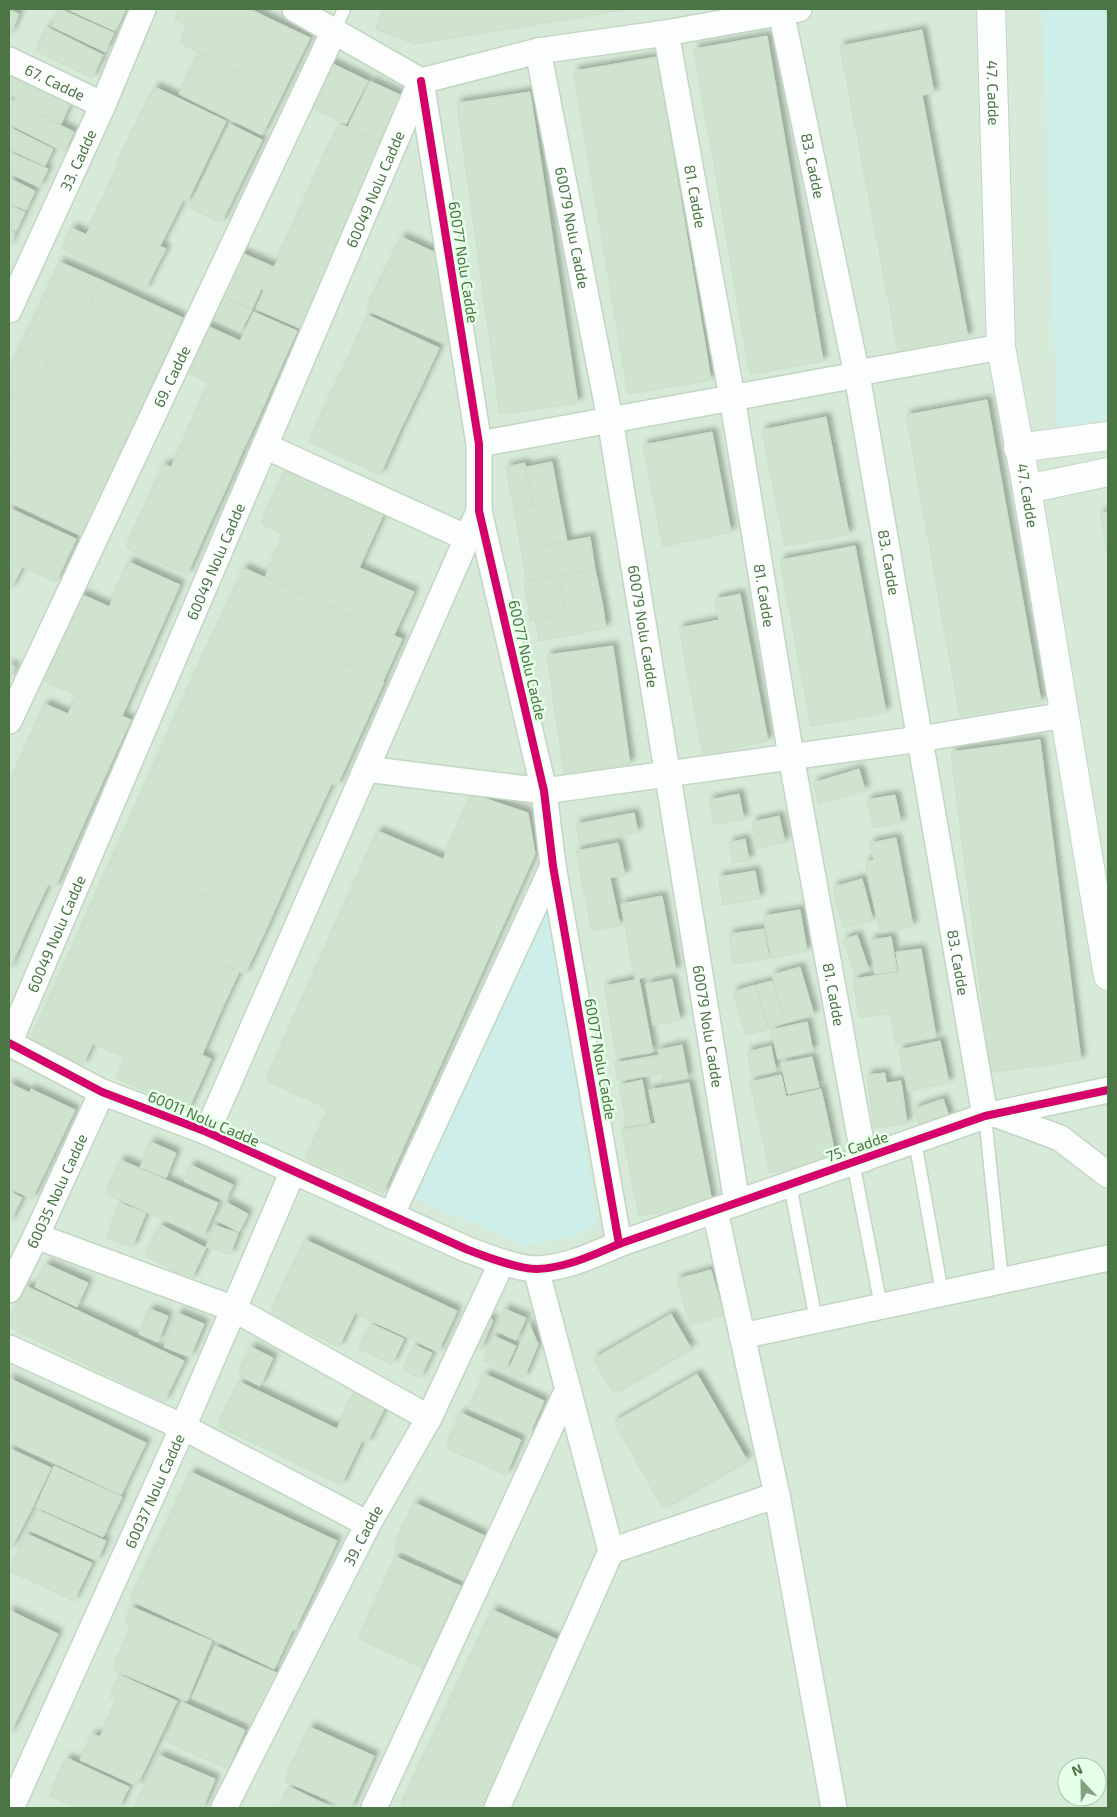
<svg xmlns="http://www.w3.org/2000/svg" width="1117" height="1817" font-family="'Exo 2',sans-serif">
<style>
.industrial{fill:#d7e9d8;fill-rule:evenodd}
.green{fill:#ceeeea}
.building{fill:#cfe3ce;stroke:#c9e0c9;filter:url(#shadow)}
.lines{fill:none;stroke-linecap:round;stroke-linejoin:round}
.lane-casing{stroke:#c2d6c2;stroke-width:15}
.street-casing{stroke:#c2d6c2;stroke-width:28}
.secondary-casing{stroke:#c3d6c3;stroke-width:30}
.lane{stroke:#fbfefc;stroke-width:12}
.street{stroke:#fbfefc;stroke-width:25}
.secondary{stroke:#fbfefc;stroke-width:28}
.cycleway-casing{stroke:#e6ffe9;stroke-width:11}
.cycleway{stroke:#d6006c;stroke-width:8}
.labels{text-anchor:middle;dominant-baseline:central;stroke-width:5;stroke-linejoin:round;paint-order:stroke}
.street-label{font-size:15px;fill:#4c7545;stroke:#e6ffe9}
</style>
<defs>
<filter id="shadow"><feDropShadow dx="4.5" dy="-4.5" stdDeviation="2.5" flood-color="#0004"/></filter>
</defs>
<rect width="100%" height="100%" fill="#e5f7e8"/>
<!-- industrial -->
<path class="industrial" d="M9 9H1108V1808H9ZM1067 1767H1097V1797H1067Z"/>
<!-- green -->
<g class="green">
<polygon points="1042,9 1108,9 1108,419 1057,427"/>
<polygon points="548,896 597,1224 574,1237 523,1246 415,1198"/>
</g>
<!-- building -->
<g class="building">
<polygon points="60,9 114,33 105,52 51,26"/>
<polygon points="67,9 126,9 115,31"/>
<polygon points="180,9 250,9 266,17 247,55 175,20"/>
<polygon points="384,9 628,9 415,44 376,29"/>
<polygon points="1106,9 1108,9 1108,31"/>
<polygon points="9,10 19,14 9,37"/>
<polygon points="266,17 310,38 291,76 247,55"/>
<polygon points="188,26 247,55 239,72 180,43"/>
<polygon points="47,27 103,55 92,78 36,51"/>
<polygon points="922,30 934,93 922,95 968,337 898,350 840,46"/>
<polygon points="767,36 823,361 750,374 694,49"/>
<polygon points="199,53 239,72 219,114 179,94"/>
<polygon points="247,55 291,76 283,93 239,72"/>
<polygon points="657,57 711,380 628,394 574,71"/>
<polygon points="329,62 368,81 346,124 308,106"/>
<polygon points="9,72 71,101 61,124 14,102 16,97 9,94"/>
<polygon points="239,72 283,93 262,135 219,114"/>
<polygon points="370,81 411,100 401,123 359,104"/>
<polygon points="155,87 226,121 187,202 116,167"/>
<polygon points="530,92 578,403 500,414 457,103"/>
<polygon points="9,99 74,132 64,152 9,124"/>
<polygon points="359,104 401,123 390,146 348,127"/>
<polygon points="230,124 262,140 221,223 189,207"/>
<polygon points="340,124 390,146 382,165 331,143"/>
<polygon points="9,127 53,149 45,166 9,149"/>
<polygon points="331,143 382,165 373,184 322,161"/>
<polygon points="9,152 48,169 39,187 9,173"/>
<polygon points="322,161 373,184 363,207 312,184"/>
<polygon points="118,168 147,182 124,229 96,215"/>
<polygon points="9,178 35,191 26,210 9,203"/>
<polygon points="147,182 183,200 160,246 124,229"/>
<polygon points="312,184 363,207 354,226 303,203"/>
<polygon points="303,203 354,226 344,248 293,226"/>
<polygon points="9,205 25,212 16,231 9,227"/>
<polygon points="96,215 166,249 156,268 86,235"/>
<polygon points="293,226 344,248 334,270 283,247"/>
<polygon points="72,228 108,245 97,267 62,249"/>
<polygon points="9,229 15,233 9,247"/>
<polygon points="402,237 440,255 452,333 447,345 366,310"/>
<polygon points="108,245 156,268 145,290 97,267"/>
<polygon points="283,247 334,270 325,290 274,267"/>
<polygon points="235,250 274,267 264,290 225,273"/>
<polygon points="60,262 101,280 81,325 40,306"/>
<polygon points="274,267 325,290 315,313 264,290"/>
<polygon points="225,273 261,289 252,309 216,293"/>
<polygon points="101,280 183,318 162,362 81,325"/>
<polygon points="264,290 312,312 304,330 256,309"/>
<polygon points="216,293 252,310 240,332 205,315"/>
<polygon points="40,306 68,319 48,363 19,349"/>
<polygon points="254,312 297,331 284,360 240,341"/>
<polygon points="368,315 439,348 421,387 351,354"/>
<polygon points="68,319 162,362 142,406 48,363"/>
<polygon points="201,323 238,340 217,386 179,370"/>
<polygon points="238,340 284,360 263,407 217,386"/>
<polygon points="19,349 48,363 30,402 9,392 9,372"/>
<polygon points="351,354 421,387 401,428 331,395"/>
<polygon points="48,363 142,406 124,445 30,402"/>
<polygon points="209,383 263,407 253,429 199,405"/>
<polygon points="12,393 124,445 103,490 9,447 9,399"/>
<polygon points="331,395 363,410 341,457 309,442"/>
<polygon points="987,400 1041,702 960,716 906,415"/>
<polygon points="199,405 253,429 243,450 190,426"/>
<polygon points="363,410 401,428 380,475 341,457"/>
<polygon points="826,417 849,534 785,546 762,430"/>
<polygon points="190,426 243,450 234,471 181,447"/>
<polygon points="712,432 731,532 663,546 643,445"/>
<polygon points="9,447 103,490 82,536 9,502"/>
<polygon points="181,447 234,471 225,491 171,467"/>
<polygon points="552,462 559,500 533,505 526,467"/>
<polygon points="525,463 533,505 514,509 506,467"/>
<polygon points="164,464 225,491 205,534 145,507"/>
<polygon points="288,465 386,509 359,568 261,524"/>
<polygon points="559,500 567,541 521,550 514,509"/>
<polygon points="145,507 205,534 187,575 126,548"/>
<polygon points="9,508 76,539 56,582 9,561"/>
<polygon points="1108,512 1108,555 1100,514"/>
<polygon points="284,534 414,592 394,635 265,577"/>
<polygon points="590,537 595,569 527,581 521,550"/>
<polygon points="855,546 886,712 811,726 780,560"/>
<polygon points="9,561 22,567 11,589 9,588"/>
<polygon points="129,562 180,585 160,630 109,607"/>
<polygon points="244,568 402,639 383,681 225,610"/>
<polygon points="595,569 603,607 566,614 558,576"/>
<polygon points="558,576 566,614 531,621 524,582"/>
<polygon points="81,594 160,630 140,675 60,639"/>
<polygon points="740,594 768,741 703,754 679,628 719,620 715,599"/>
<polygon points="603,607 606,628 539,641 535,620"/>
<polygon points="225,610 384,682 360,735 200,663"/>
<polygon points="60,639 140,675 122,716 42,680"/>
<polygon points="613,646 630,764 564,773 547,655"/>
<polygon points="200,663 289,703 266,754 177,714"/>
<polygon points="9,664 15,667 9,680"/>
<polygon points="77,696 131,720 111,763 34,729 45,704 68,714"/>
<polygon points="289,703 360,735 337,786 266,754"/>
<polygon points="177,714 332,783 312,826 158,757"/>
<polygon points="34,729 111,763 74,845 9,816 9,785"/>
<polygon points="1040,740 1081,1060 991,1072 951,752"/>
<polygon points="158,757 312,826 293,868 139,799"/>
<polygon points="859,769 865,790 819,803 813,783"/>
<polygon points="472,794 528,813 535,854 383,1193 306,1159 329,1109 266,1081 378,831 443,859"/>
<polygon points="739,794 744,819 714,824 709,800"/>
<polygon points="895,795 901,822 873,828 867,800"/>
<polygon points="139,799 235,842 210,897 114,855"/>
<polygon points="634,813 638,832 580,844 576,824"/>
<polygon points="9,816 74,845 55,888 9,867"/>
<polygon points="779,816 785,842 758,848 752,822"/>
<polygon points="896,838 913,926 880,933 865,862 874,860 870,843"/>
<polygon points="745,839 749,860 733,863 729,843"/>
<polygon points="235,842 293,868 269,923 210,897"/>
<polygon points="618,843 625,875 610,878 620,925 592,931 576,851"/>
<polygon points="114,855 202,893 179,945 91,906"/>
<polygon points="9,867 48,885 29,925 9,916"/>
<polygon points="755,871 760,898 723,905 718,877"/>
<polygon points="862,879 873,920 843,928 833,887"/>
<polygon points="202,893 269,923 245,974 179,945"/>
<polygon points="662,896 676,971 635,979 621,904"/>
<polygon points="91,906 239,972 220,1013 73,947"/>
<polygon points="800,910 807,951 771,958 763,916"/>
<polygon points="9,916 29,925 19,948 9,944"/>
<polygon points="764,929 769,958 733,964 729,934"/>
<polygon points="857,935 869,970 856,975 843,940"/>
<polygon points="891,937 897,971 875,974 870,940"/>
<polygon points="9,944 19,948 9,971"/>
<polygon points="73,947 220,1013 202,1055 54,989"/>
<polygon points="921,949 936,1037 896,1044 891,1013 860,1018 853,979 899,972 896,952"/>
<polygon points="800,967 814,1015 785,1023 772,975"/>
<polygon points="639,979 653,1052 617,1058 604,986"/>
<polygon points="672,979 680,1020 653,1025 646,984"/>
<polygon points="772,981 785,1023 769,1028 756,985"/>
<polygon points="755,985 768,1029 746,1035 733,992"/>
<polygon points="54,989 139,1027 126,1058 40,1020"/>
<polygon points="40,1020 93,1043 83,1065 30,1042"/>
<polygon points="807,1022 813,1051 778,1059 771,1030"/>
<polygon points="139,1027 211,1059 188,1110 116,1078"/>
<polygon points="940,1041 949,1082 908,1091 899,1050"/>
<polygon points="682,1045 688,1078 664,1082 662,1073 618,1081 615,1063 659,1055 658,1050"/>
<polygon points="771,1046 776,1071 752,1076 747,1052"/>
<polygon points="812,1057 819,1087 788,1094 781,1063"/>
<polygon points="885,1073 886,1083 901,1081 907,1123 874,1128 867,1075"/>
<polygon points="781,1075 786,1097 821,1089 836,1158 770,1173 750,1082"/>
<polygon points="642,1080 650,1123 627,1127 619,1085"/>
<polygon points="9,1083 30,1093 31,1089 75,1110 32,1199 9,1188"/>
<polygon points="689,1083 712,1202 639,1216 622,1130 656,1123 649,1090"/>
<polygon points="943,1099 950,1119 921,1130 914,1109"/>
<polygon points="151,1142 176,1153 166,1178 140,1167"/>
<polygon points="121,1160 218,1203 203,1237 106,1194"/>
<polygon points="191,1165 233,1185 225,1201 184,1181"/>
<polygon points="9,1191 22,1198 9,1224"/>
<polygon points="226,1202 248,1214 239,1232 216,1220"/>
<polygon points="120,1203 146,1213 132,1247 107,1238"/>
<polygon points="161,1225 206,1248 191,1280 145,1256"/>
<polygon points="214,1225 238,1233 230,1255 206,1247"/>
<polygon points="306,1240 457,1311 438,1352 286,1281"/>
<polygon points="46,1264 88,1283 77,1307 35,1287"/>
<polygon points="711,1270 724,1315 690,1325 677,1279"/>
<polygon points="286,1281 311,1293 295,1326 270,1315"/>
<polygon points="26,1286 184,1361 164,1402 9,1327 9,1322"/>
<polygon points="311,1293 355,1313 339,1347 295,1326"/>
<polygon points="150,1309 168,1316 158,1342 139,1334"/>
<polygon points="505,1309 526,1318 516,1340 496,1331"/>
<polygon points="178,1313 204,1324 190,1357 164,1347"/>
<polygon points="479,1314 493,1320 481,1349 467,1343"/>
<polygon points="671,1314 691,1348 613,1393 593,1359"/>
<polygon points="529,1323 538,1344 524,1378 508,1372"/>
<polygon points="372,1324 404,1339 392,1364 359,1349"/>
<polygon points="494,1336 516,1346 505,1370 483,1361"/>
<polygon points="415,1345 432,1353 420,1378 403,1370"/>
<polygon points="251,1347 273,1358 260,1386 238,1375"/>
<polygon points="485,1374 544,1401 529,1435 469,1409"/>
<polygon points="697,1374 747,1460 663,1508 614,1422"/>
<polygon points="9,1378 38,1392 13,1444 9,1442"/>
<polygon points="240,1382 362,1441 341,1485 218,1426"/>
<polygon points="356,1390 386,1405 367,1443 337,1429"/>
<polygon points="38,1392 85,1414 60,1466 13,1444"/>
<polygon points="461,1413 521,1440 506,1475 446,1448"/>
<polygon points="85,1414 146,1443 121,1495 60,1466"/>
<polygon points="9,1448 51,1468 32,1508 9,1497"/>
<polygon points="54,1466 122,1497 103,1537 36,1507"/>
<polygon points="191,1472 267,1508 244,1555 169,1519"/>
<polygon points="9,1497 32,1508 11,1549 9,1548"/>
<polygon points="415,1503 485,1536 464,1581 394,1548"/>
<polygon points="267,1508 337,1541 315,1588 244,1555"/>
<polygon points="38,1510 106,1541 97,1561 29,1530"/>
<polygon points="169,1519 244,1555 224,1597 149,1561"/>
<polygon points="27,1534 92,1563 74,1601 10,1571"/>
<polygon points="244,1555 315,1588 295,1630 224,1597"/>
<polygon points="396,1557 461,1586 423,1668 359,1639"/>
<polygon points="149,1561 224,1597 206,1636 130,1600"/>
<polygon points="224,1597 293,1629 274,1669 206,1636"/>
<polygon points="132,1607 212,1641 187,1701 113,1670 132,1626 125,1623"/>
<polygon points="9,1610 58,1634 9,1736"/>
<polygon points="493,1610 560,1641 482,1808 400,1808"/>
<polygon points="215,1646 277,1673 254,1725 192,1698"/>
<polygon points="120,1675 177,1701 137,1786 80,1760 93,1734 100,1737 117,1700 110,1697"/>
<polygon points="182,1702 245,1730 228,1769 165,1741"/>
<polygon points="310,1727 374,1756 351,1808 346,1808 285,1781"/>
<polygon points="159,1755 215,1779 203,1808 135,1808"/>
<polygon points="67,1758 129,1787 119,1808 77,1808 50,1796"/>
<polygon points="290,1787 333,1808 279,1808"/>
</g>
<g class="lines">
<defs>
<g id="lane">
<polyline points="334,31 344,9"/>
<polyline points="985,1116 1002,1280"/>
<polyline points="915,1141 942,1293"/>
<polyline points="853,1162 881,1306"/>
<polyline points="790,1185 816,1320"/>
</g>
<g id="street">
<polyline points="295,9 421,81 538,51 666,33 799,9"/>
<path id="s1" d="M781 11 857 375 985 1116"/>
<path id="s2" d="M666 33 732 397 791 756 864 1159"/>
<path id="s3" d="M538 51 610 419 737 1203"/>
<path id="s4" d="M9 60 103 105"/>
<polyline points="421,81 479,444 479,511 544,791 553,866 619,1244"/>
<path id="s5" d="M9 310 103 105 143 9"/>
<polyline points="857,373 1001,347"/>
<polyline points="479,444 857,375"/>
<polyline points="265,446 467,538"/>
<path id="s6" d="M9 721 334 31"/>
<polyline points="366,769 544,791 920,739 1065,715"/>
<path d="M9 1043 102 1092 207 1132 466 1249C484 1256 517 1269 537 1269 566 1268 593 1255 619 1244L985 1116 1108 1090"/>
<path id="s7" d="M9 1043 421 81"/>
<polyline points="995,1114 1060,1138 1108,1175"/>
<polyline points="207,1132 479,511"/>
<polyline points="715,1211 777,1495 834,1808"/>
<polyline points="391,1216 553,866"/>
<polyline points="36,1236 234,1309 429,1418"/>
<path id="s8" d="M9 1290 36 1236 102 1092"/>
<polyline points="742,1336 1108,1258"/>
<polyline points="9,1348 183,1427 368,1524"/>
<polyline points="611,1551 777,1495"/>
<path id="s9" d="M11 1808 183 1427 293 1171"/>
<path id="s10" d="M224 1808 368 1524 429 1418 502 1262"/>
<polyline points="374,1808 568,1389"/>
<polyline points="497,1808 611,1551 536,1269"/>
</g>
<g id="secondary">
<path id="s11" d="M991 9 1001 347 1027 489 1108 976"/>
<polyline points="1018,448 1108,436"/>
<polyline points="1027,489 1108,472"/>
</g>
</defs>
<!-- lane casing -->
<use href="#lane" class="lane-casing"/>
<!-- street casing -->
<use href="#street" class="street-casing"/>
<!-- secondary casing -->
<use href="#secondary" class="secondary-casing"/>
<!-- lane -->
<use href="#lane" class="lane"/>
<!-- street -->
<use href="#street" class="street"/>
<!-- secondary -->
<use href="#secondary" class="secondary"/>
<defs>
<g id="cycleway">
<polyline points="421,81 479,444 479,511 544,791 553,866 619,1244"/>
<path d="M9 1043 102 1092 207 1132 466 1249C484 1256 517 1269 537 1269 566 1268 593 1255 619 1244L985 1116 1108 1090"/>
</g>
</defs>
<!-- cycleway casing -->
<use href="#cycleway" class="cycleway-casing"/>
<!-- cycleway -->
<use href="#cycleway" class="cycleway"/>
</g>
<g class="labels">
<!-- street labels -->
<g class="street-label">
<text stroke="none"><textPath href="#s4" startOffset="51">67. Cadde</textPath></text>
<text stroke="none"><textPath href="#s11" startOffset="84">47. Cadde</textPath></text>
<text stroke="none"><textPath href="#s5" startOffset="165">33. Cadde</textPath></text>
<text stroke="none"><textPath href="#s1" startOffset="158">83. Cadde</textPath></text>
<text stroke="none"><textPath href="#s7" startOffset="929">60049 Nolu Cadde</textPath></text>
<text stroke="none"><textPath href="#s2" startOffset="166">81. Cadde</textPath></text>
<text stroke="none"><textPath href="#s3" startOffset="180">60079 Nolu Cadde</textPath></text>
<text transform="translate(464 262) rotate(81)">60077 Nolu Cadde</text>
<text stroke="none"><textPath href="#s6" startOffset="381">69. Cadde</textPath></text>
<text stroke="none"><textPath href="#s11" startOffset="489">47. Cadde</textPath></text>
<text stroke="none"><textPath href="#s7" startOffset="524">60049 Nolu Cadde</textPath></text>
<text stroke="none"><textPath href="#s1" startOffset="562">83. Cadde</textPath></text>
<text stroke="none"><textPath href="#s2" startOffset="571">81. Cadde</textPath></text>
<text stroke="none"><textPath href="#s3" startOffset="585">60079 Nolu Cadde</textPath></text>
<text transform="translate(528 660) rotate(77)">60077 Nolu Cadde</text>
<text stroke="none"><textPath href="#s7" startOffset="119">60049 Nolu Cadde</textPath></text>
<text stroke="none"><textPath href="#s1" startOffset="968">83. Cadde</textPath></text>
<text stroke="none"><textPath href="#s2" startOffset="976">81. Cadde</textPath></text>
<text stroke="none"><textPath href="#s3" startOffset="990">60079 Nolu Cadde</textPath></text>
<text transform="translate(601 1059) rotate(80)">60077 Nolu Cadde</text>
<text transform="translate(204 1118) rotate(23)">60011 Nolu Cadde</text>
<text transform="translate(857 1146) rotate(-19)">75. Cadde</text>
<text stroke="none"><textPath href="#s8" startOffset="110">60035 Nolu Cadde</textPath></text>
<text stroke="none"><textPath href="#s9" startOffset="348">60037 Nolu Cadde</textPath></text>
<text stroke="none"><textPath href="#s10" startOffset="306">39. Cadde</textPath></text>
</g>
</g>
<!-- border -->
<rect width="1117" height="1817" fill="none" stroke="#4c7545" stroke-width="20"/>
<!-- north arrow -->
<g transform="translate(1082 1782) rotate(338)"><circle r="24" fill="#e6ffe9" stroke="#a8c8a7"/>
<path d="M0-4L9 19L0 12L-9 19Z" fill="#82a27e"/>
<text y="-8" font-size="14" font-weight="bold" text-anchor="middle" fill="#4c7545">N</text>
</g>
</svg>
